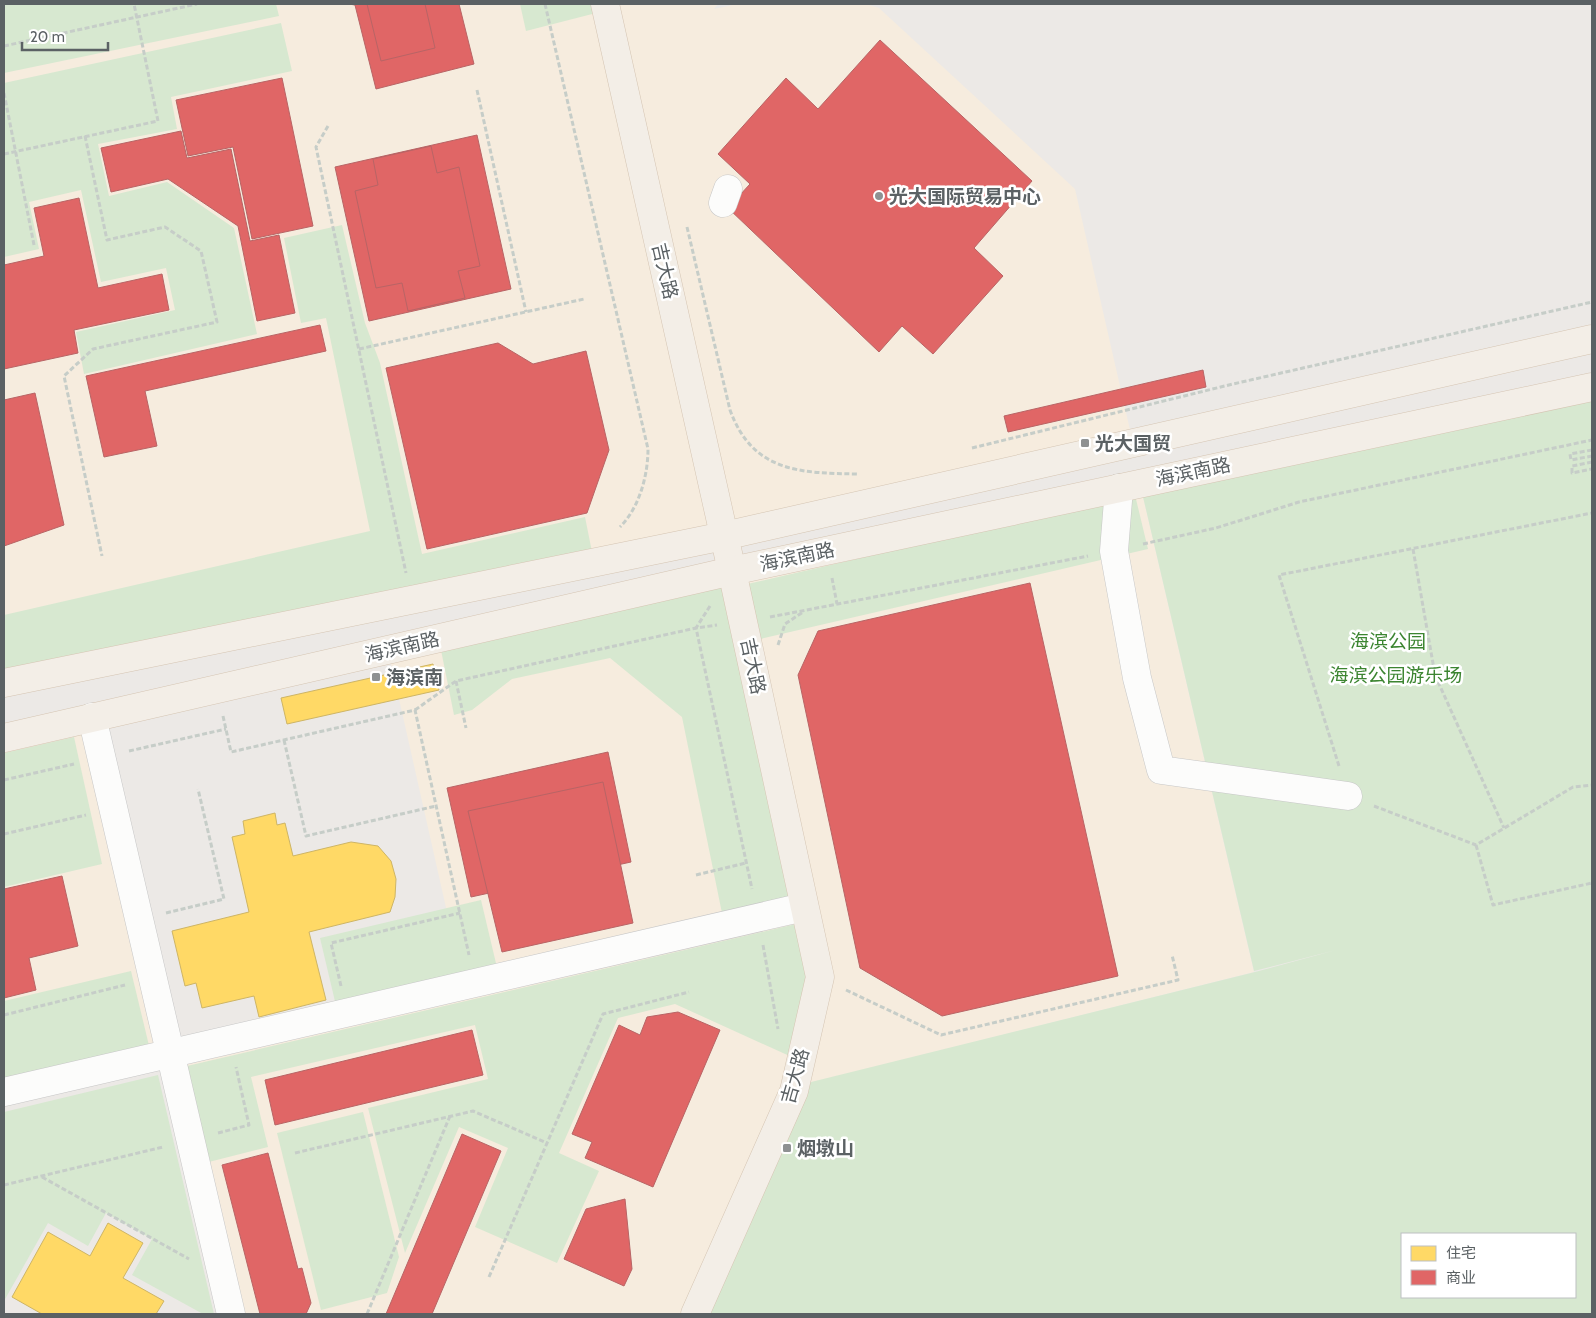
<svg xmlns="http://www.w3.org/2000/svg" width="1596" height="1318" font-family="Cabin,'Noto Sans SC',sans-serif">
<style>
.commercial{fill:#f6ecde}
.green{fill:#d7e8d0;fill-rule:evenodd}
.homes{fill:#ffd966;stroke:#ceb565}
.shops{fill:#e06666;stroke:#b86465}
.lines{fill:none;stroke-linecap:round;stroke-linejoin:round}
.minor-casing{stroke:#c7c7c7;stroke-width:29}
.major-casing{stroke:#d5c5b3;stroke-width:29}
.path{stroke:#c6cdc8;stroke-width:3;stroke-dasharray:5 2.5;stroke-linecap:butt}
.minor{stroke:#fcfcfb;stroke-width:28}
.major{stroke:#f3eee7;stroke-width:28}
.poi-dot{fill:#8e9192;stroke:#fff;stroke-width:2}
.labels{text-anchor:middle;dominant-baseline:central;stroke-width:5;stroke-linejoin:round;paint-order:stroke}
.poi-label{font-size:19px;font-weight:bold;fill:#5b6164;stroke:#fff;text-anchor:start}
.street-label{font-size:19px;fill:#5b6164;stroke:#fff}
.park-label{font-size:19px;fill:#3c8531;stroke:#fff}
</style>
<rect width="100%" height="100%" fill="#ece9e6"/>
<!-- commercial -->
<g class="commercial">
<polygon points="4,4 718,4 714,9 737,4 866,4 879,8 1075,189 1133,443 723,536 4,683"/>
<polygon points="1140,484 1254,972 798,1086 700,1314 222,1314 165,1064 465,992 388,650"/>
<polygon points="87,719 165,1064 4,1102 4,738"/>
</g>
<!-- green -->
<g class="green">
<polygon points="4,4 276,4 279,16 4,73"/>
<polygon points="520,4 597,4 600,12 526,31"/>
<polygon points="281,23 292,71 171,97 177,129 98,144 109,196 167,182 234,228 257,334 84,374 76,332 175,310 166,268 101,282 81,190 29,202 39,249 4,257 4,83"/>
<polygon points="342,225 365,323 380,363 422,554 585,517 593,557 4,677 4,615 370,531 326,318 301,323 284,238"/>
<path d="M1592 387V1314H701L799 1085 1255 972 1336 950 1254 971 1140 484ZM1402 1234H1575V1297H1402Z"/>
<polygon points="1135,495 1148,549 756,640 743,585"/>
<polygon points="726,581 797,902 723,918 682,717 610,658 512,679 472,710 454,715 440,645"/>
<polygon points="74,737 102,864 4,887 4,753"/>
<polygon points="481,900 499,976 338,1014 320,938"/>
<polygon points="796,924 808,981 794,1058 675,1004 618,1018 559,1153 599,1171 557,1263 475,1227 508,1148 459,1127 405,1253 368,1108 488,1079 475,1025 251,1077 268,1147 197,1165 174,1069"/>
<polygon points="131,971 152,1058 4,1094 4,1001"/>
<polygon points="158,1075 214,1314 203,1314 132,1275 152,1239 106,1213 88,1246 48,1223 4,1301 4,1112"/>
<polygon points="363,1112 399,1257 387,1293 321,1310 277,1133"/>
</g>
<!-- homes -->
<g class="homes">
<polygon points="433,664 439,690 287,724 281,698"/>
<polygon points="275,813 277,825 285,823 293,856 351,842 378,846 391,861 396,879 395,897 390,912 309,932 326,1000 259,1017 254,996 202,1008 196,983 185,986 172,931 249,912 232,837 245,834 243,821"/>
<polygon points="108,1223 143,1243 123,1278 164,1301 156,1314 42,1314 12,1297 48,1232 90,1256"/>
</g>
<!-- shops -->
<g class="shops">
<polygon points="349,4 459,4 474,64 376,89 355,5"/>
<polygon points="367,4 425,4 435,48 381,61"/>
<polygon points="880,40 1032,181 974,248 1003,276 933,354 902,326 879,352 728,208 750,184 718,154 786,78 818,109"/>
<polygon points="282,78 313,226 252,239 233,147 188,156 176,100"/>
<polygon points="181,131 187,158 231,149 250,241 279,235 295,313 257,321 238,226 168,179 111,192 101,148"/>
<polygon points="477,135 511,289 369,321 335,167"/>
<polygon points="431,146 437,173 459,167 480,266 458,271 465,298 408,311 402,283 376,288 355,191 378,185 373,159"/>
<polygon points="79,198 98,288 162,274 169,310 74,330 78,353 4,369 4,265 44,256 34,208"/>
<polygon points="320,325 326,351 145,391 157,446 104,457 86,376"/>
<polygon points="498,343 533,364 586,351 609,450 587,513 427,549 386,368"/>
<polygon points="1203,370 1206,387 1008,432 1004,416"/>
<polygon points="35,393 64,525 4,546 4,400"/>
<polygon points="1030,583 1118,976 942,1016 860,968 798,675 818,631"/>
<polygon points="608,752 631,862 471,897 447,788"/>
<polygon points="603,782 633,923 502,952 468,811"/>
<polygon points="62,876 78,946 29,958 36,990 4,998 4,889"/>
<polygon points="678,1012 720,1030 653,1187 585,1158 592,1142 572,1134 619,1025 640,1035 647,1017"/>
<polygon points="472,1030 483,1075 275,1125 265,1080"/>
<polygon points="462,1134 501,1151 432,1314 386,1314"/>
<polygon points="268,1153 298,1269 302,1268 311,1303 306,1314 260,1314 222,1165"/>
<polygon points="625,1199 632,1269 624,1286 564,1259 586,1209"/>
</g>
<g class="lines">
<defs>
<g id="minor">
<polyline points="723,203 728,189"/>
<polyline points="1119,488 1114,551 1137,678 1161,770 1348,796"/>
<polyline points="92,717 231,1314"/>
<polyline points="4,1092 804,907"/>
</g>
<g id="major">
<polyline points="605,4 732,571 820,977 794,1091 695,1314"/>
<polyline points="4,683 724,536 1592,339"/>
<polyline points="4,738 732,571 1592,387"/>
</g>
</defs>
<!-- minor casing -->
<use href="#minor" class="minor-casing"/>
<!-- major casing -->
<use href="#major" class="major-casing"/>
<!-- path -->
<g class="path">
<path d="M545 4 648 449C648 476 639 508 620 527"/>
<polyline points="4,46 197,4"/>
<polyline points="477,90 526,312"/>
<polyline points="4,93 34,245"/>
<polyline points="328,126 316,147 406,573"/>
<polyline points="85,136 107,240 165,227 201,251 217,322 93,349 64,376 102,556"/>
<polyline points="4,154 158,121 134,4"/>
<path d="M687 227 730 410C753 473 801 473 859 474"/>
<polyline points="359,349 584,299"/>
<polyline points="972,448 1233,384 1592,302"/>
<polyline points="1592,450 1570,454 1571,460 1592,456"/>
<polyline points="1592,462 1572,466 1572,473 1592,469"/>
<polyline points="1143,544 1216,528 1299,502 1592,440"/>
<polyline points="1413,549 1435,675 1504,828"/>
<polyline points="832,578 837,604"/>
<polyline points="710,606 696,628 752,889"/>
<polyline points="770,617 1088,556"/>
<polyline points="778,645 785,624 803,612"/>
<polyline points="456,681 466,728"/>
<polyline points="415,710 456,681 696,628 717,625"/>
<polyline points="223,716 231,752 415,710 469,955"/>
<polyline points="284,740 306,836 436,806"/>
<polyline points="129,751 226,729"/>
<polyline points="1339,766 1279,575 1592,513"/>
<polyline points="4,780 74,764"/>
<polyline points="1374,806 1476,845 1573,787 1592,785"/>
<polyline points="4,834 86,815"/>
<polyline points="1476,845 1493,905 1592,883"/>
<polyline points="696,875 746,863"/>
<polyline points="166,913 224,899 198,789"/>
<polyline points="763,945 778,1029"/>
<polyline points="341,986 331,943 460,913"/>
<polyline points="846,990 941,1035 1178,980 1172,955"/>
<polyline points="4,1015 125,985"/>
<polyline points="218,1133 249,1125 236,1067"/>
<polyline points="295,1153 473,1111 547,1143"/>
<polyline points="42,1177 189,1259"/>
<polyline points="4,1185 163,1147"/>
<polyline points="489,1277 603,1014 689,992"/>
<polyline points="367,1314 450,1116"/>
</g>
<!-- minor -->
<use href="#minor" class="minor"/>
<!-- major -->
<use href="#major" class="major"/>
</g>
<!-- markers -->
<g class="poi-dot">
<circle cx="879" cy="196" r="5"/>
<rect x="1080" y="438" width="10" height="10" rx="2.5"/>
<rect x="371" y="672" width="10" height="10" rx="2.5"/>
<rect x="782" y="1143" width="10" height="10" rx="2.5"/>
</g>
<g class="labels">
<!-- poi labels -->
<g class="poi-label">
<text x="889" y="196">光大国际贸易中心</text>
<text x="1095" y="443">光大国贸</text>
<text x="386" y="677">海滨南</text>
<text x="797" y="1148">烟墩山</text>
</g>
<!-- street labels -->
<g class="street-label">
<text transform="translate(665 271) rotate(77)">吉大路</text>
<text transform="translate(1193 472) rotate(-12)">海滨南路</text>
<text transform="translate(797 557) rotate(-12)">海滨南路</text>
<text transform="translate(402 647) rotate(-13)">海滨南路</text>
<text transform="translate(753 666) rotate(78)">吉大路</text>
<text transform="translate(795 1076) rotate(-74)">吉大路</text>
</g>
<!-- park labels -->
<g class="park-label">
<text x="1388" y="641">海滨公园</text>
<text x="1396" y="675">海滨公园游乐场</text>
</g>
</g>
<!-- border -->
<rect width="1596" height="1318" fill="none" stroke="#5b6164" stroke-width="10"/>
<!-- legend -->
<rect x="1401" y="1233" width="175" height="65" fill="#ffffff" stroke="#bdc0c1"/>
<rect x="1411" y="1246" width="25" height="15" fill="#ffd966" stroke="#bdc0c1"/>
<text x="1446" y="1258" font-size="15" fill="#5b6164">住宅</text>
<rect x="1411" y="1270" width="25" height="15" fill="#e06666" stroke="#bdc0c1"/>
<text x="1446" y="1283" font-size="15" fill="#5b6164">商业</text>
<!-- scale -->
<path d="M22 42v8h86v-8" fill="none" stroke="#5b6164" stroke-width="2.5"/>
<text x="30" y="42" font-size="15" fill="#5b6164" stroke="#ffffff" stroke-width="4" paint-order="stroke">20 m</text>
</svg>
